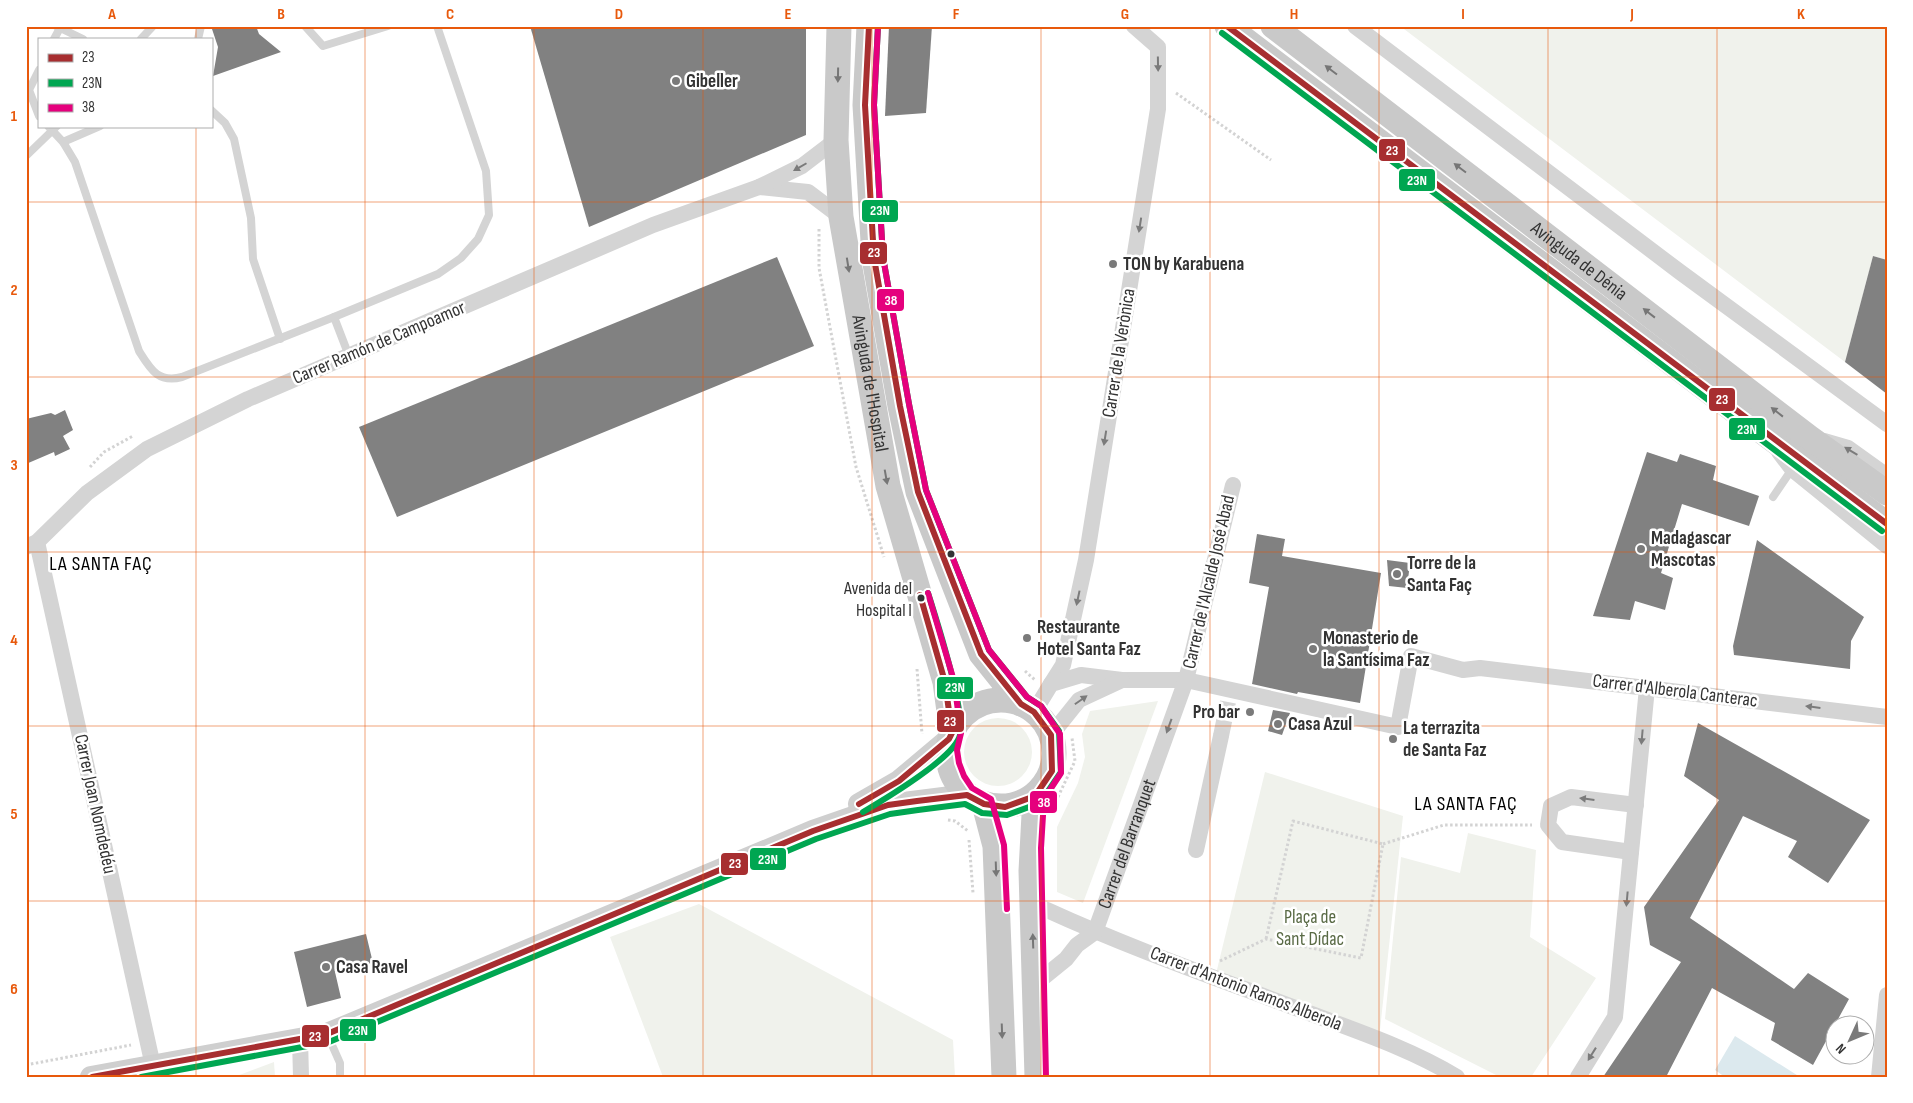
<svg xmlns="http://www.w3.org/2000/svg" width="1913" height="1103" font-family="'Sofia Sans Condensed',sans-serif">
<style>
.green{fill:#f0f2ec}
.water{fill:#dce9ee}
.building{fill:#818181}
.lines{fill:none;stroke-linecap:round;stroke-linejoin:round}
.street-tunnel{stroke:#d6d6d6;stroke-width:16;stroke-dasharray:16 8;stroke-linecap:butt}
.path{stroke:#d3d3d3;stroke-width:3;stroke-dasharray:2.5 2.5;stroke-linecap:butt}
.lane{stroke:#d4d4d4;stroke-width:8}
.street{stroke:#d4d4d4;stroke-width:16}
.secondary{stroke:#cfcfcf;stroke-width:22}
.primary{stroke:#c9c9c9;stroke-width:25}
.bus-1-casing{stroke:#fff;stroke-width:10}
.bus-2-casing{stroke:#fff;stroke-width:10}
.bus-3-casing{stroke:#fff;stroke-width:10}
.bus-1{stroke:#a72e30;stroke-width:6}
.bus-2{stroke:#00a651;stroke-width:6}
.bus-3{stroke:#e5007d;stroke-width:6}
.oneway{fill:#7b7b7b}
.oneway2{fill:#767676}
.grid{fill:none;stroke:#e8590c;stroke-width:1;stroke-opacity:0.55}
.poi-dot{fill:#7a7a7a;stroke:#fff;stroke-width:2}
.bus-dot{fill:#333;stroke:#fff;stroke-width:2}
.labels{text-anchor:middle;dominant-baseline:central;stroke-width:5;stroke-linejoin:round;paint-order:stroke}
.bus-label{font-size:18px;fill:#333;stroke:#fff;text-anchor:end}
.poi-label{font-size:19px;font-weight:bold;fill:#333;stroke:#fff;text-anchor:start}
.street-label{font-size:19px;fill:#333;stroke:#fff}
.park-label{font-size:19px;fill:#596a45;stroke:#fff}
.neighbourhood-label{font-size:20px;letter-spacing:1px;fill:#000;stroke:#fff}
.line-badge{stroke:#fff;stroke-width:2}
.badge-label{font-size:14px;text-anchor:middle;font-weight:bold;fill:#fff}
.neatline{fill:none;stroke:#e8590c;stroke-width:2}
.grid-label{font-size:16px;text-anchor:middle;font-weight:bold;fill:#e8590c}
</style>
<rect width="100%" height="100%" fill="#fff"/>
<!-- green -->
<g class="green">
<polygon points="1400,26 1887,26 1887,260 1873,256 1845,362"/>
<polygon points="1158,701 1083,903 1057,892 1057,827 1078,783 1085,757 1082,734 1090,711"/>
<circle cx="998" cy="752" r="34"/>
<polygon points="1265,772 1403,816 1379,1039 1215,978"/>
<polygon points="1468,833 1536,850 1530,937 1596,978 1531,1077 1500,1077 1385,1019 1401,857 1460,873"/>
<polygon points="699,904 953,1040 955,1077 663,1077 610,937"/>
<polygon points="274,1062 275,1077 234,1077"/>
</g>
<!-- water -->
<polygon class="water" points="1735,1036 1800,1077 1725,1077 1715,1070"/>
<!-- building -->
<g class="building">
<polygon points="211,26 256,26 259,34 281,52 213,76 218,47"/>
<polygon points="530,26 806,26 806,135 589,227"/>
<polygon points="889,26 932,26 926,113 885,116"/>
<polygon points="1873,256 1887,260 1887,394 1845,362"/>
<polygon points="777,257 814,346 397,517 359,427"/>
<polygon points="65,410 73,430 63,436 70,449 55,456 54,452 26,464 26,419 51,413 55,415"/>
<polygon points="1647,452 1677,462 1680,454 1716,466 1713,480 1759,496 1749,526 1682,504 1661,573 1673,578 1665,610 1635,601 1630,620 1593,616"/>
<polygon points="1257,534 1285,539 1282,556 1381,573 1360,703 1298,692 1297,694 1252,684 1269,587 1249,583"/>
<polygon points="1757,540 1864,617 1851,641 1850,669 1734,655 1733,646"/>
<polygon points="1387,560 1410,563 1407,588 1389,586"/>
<polygon points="1273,710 1290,713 1282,735 1268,731"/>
<polygon points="1698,723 1870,820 1828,883 1788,857 1797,841 1743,816 1690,918 1794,989 1808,973 1849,999 1813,1065 1771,1040 1775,1023 1712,988 1666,1077 1603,1077 1681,962 1650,945 1644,907 1719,800 1684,776"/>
<polygon points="366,934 373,963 335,972 341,998 307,1007 294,952"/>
</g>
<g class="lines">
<!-- street-tunnel -->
<polyline class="street-tunnel" points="1221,736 1228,702"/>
<!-- path -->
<g class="path">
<polyline points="1176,93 1271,160"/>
<polyline points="819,229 819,268 856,467 884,557"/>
<polyline points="90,467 104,452 133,436"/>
<polyline points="917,669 922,734"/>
<polyline points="1025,671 1035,680"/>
<polyline points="1058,797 1075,761 1072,738"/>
<polyline points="948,820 955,821 968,831"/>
<polyline points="969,840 973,893"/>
<polyline points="1383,844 1444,825 1532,825"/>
<polyline points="1220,961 1266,939 1361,958 1383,844 1293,821 1266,939"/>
<polyline points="26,1065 131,1045"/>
</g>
<!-- lane -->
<g class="lane">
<polyline points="56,26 83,39"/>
<polyline points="305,26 323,46 388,26"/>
<polyline points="54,39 60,28"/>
<polyline points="141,39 153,26"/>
<polyline points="198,39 201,26"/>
<polyline points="39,70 29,90 39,116"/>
<polyline points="211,110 225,123 234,139 251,218 253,259 280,339"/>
<path d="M48 126 63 142 75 162 139 351C151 370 158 383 182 377L334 317"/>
<polyline points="63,142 100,126"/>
<polyline points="26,156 57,126"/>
<polyline points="349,356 334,317 438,274 461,258 478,239 489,215 486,171 437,26"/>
<polyline points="1773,497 1792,469"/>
<polyline points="328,1036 340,1063 340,1077"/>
</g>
<!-- street -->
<g class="street">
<polyline points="1355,26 1680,272 1887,424"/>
<polyline points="759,187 808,192 841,217"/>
<polyline points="1824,441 1848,448 1887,476"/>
<polyline points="1779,452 1792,469 1887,546"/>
<polyline points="37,542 153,1066"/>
<polyline points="26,547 37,542 87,493 147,449 248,399 653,225 759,187 802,166 836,140"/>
<polyline points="1051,684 1063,665 1086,560 1158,109 1158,47 1134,26"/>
<polyline points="1034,712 1051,684 1081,675 1122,680 1186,680 1398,727 1411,656 1463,670 1480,668 1887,717"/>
<polyline points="1051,735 1079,700 1122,680"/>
<polyline points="1196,850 1221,736"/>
<polyline points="1631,852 1562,842 1548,825 1551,806 1571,797 1636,805"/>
<path d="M1032 906 1047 910C1130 948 1216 978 1301 1010 1354 1030 1409 1048 1457 1077"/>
<path id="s1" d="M1034 985 1066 959 1077 945 1095 932 1186 680 1233 485"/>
<polyline points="300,1039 301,1077"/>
<polyline points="1578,1077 1615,1017 1647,688"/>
<polyline points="1879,1077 1887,995"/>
</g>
<!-- secondary -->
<g class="secondary">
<polyline points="859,804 899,781 949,739"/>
<polyline points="91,1077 327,1034 813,831 888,805 967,795"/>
</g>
<!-- primary -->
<g class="primary">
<path id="s2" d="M839 26 836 140 841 217 888 486 945 682 952 733"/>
<polyline points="869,26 865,105 874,258 900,406 918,492 981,654 1021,704"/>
<polyline points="1227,26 1768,436 1887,524"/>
<path id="s3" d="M1273 26 1810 438 1887 493"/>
<circle cx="1001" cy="753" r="53"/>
<polyline points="1035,796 1031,871 1037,1077"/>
<polyline points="984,804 995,846 1004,1077"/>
</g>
<defs>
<g id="bus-1">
<polyline points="1227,26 1887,524"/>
<polyline points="859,804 899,781 949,739 952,733 945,682 920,595"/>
<polyline points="92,1077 327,1034 813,831 888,805 917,801 967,795 984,804 1005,807 1035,796 1052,771 1051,735 1034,712 1021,704 981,654 918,492 900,406 874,258 865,105 869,26"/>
</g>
<g id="bus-2">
<polyline points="1222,33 1882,531"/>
<path d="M863 812C885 799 950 760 959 738 968 718 936 618 928 593"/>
<polyline points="141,1077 329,1042 816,839 890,814 918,810 965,804 982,813 1007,815 1040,803 1061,772 1059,731 1041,706 1027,697 989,650 926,490 909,404 883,257 874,105 878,26"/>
</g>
<g id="bus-3">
<polyline points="878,26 874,105 883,257 909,404 926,490 989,650 1027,697 1041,706 1060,734 1061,773 1044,799 1041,848 1046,1077"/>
<polyline points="928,593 954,681 961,733 957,750 959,763 964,776 972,788 991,799 1004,845 1007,909"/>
</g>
</defs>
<!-- bus-1 casing -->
<use href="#bus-1" class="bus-1-casing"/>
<!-- bus-2 casing -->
<use href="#bus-2" class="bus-2-casing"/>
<!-- bus-3 casing -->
<use href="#bus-3" class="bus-3-casing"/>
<!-- bus-1 -->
<use href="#bus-1" class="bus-1"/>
<!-- bus-2 -->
<use href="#bus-2" class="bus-2"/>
<!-- bus-3 -->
<use href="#bus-3" class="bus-3"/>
</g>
<!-- one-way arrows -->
<defs><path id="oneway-solid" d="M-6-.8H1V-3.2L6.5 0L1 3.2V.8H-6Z" transform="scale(1.25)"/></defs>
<g class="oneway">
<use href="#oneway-solid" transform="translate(1158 64) rotate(89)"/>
<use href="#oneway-solid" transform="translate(800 167) rotate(150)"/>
<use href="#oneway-solid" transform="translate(1140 225) rotate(99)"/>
<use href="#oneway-solid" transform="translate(1105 438) rotate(99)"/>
<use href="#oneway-solid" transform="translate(1851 451) rotate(-149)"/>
<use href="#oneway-solid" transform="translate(1078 598) rotate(102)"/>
<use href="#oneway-solid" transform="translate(1081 700) rotate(-35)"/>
<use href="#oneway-solid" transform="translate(1813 707) rotate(-173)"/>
<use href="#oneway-solid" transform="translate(1169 726) rotate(110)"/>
<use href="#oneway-solid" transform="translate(1642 737) rotate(95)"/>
<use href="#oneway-solid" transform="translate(1587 799) rotate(-173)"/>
<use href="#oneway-solid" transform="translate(1627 899) rotate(95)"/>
<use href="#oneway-solid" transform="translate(1592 1054) rotate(122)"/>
</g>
<g class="oneway2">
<use href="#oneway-solid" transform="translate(1331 70) rotate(-143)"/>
<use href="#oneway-solid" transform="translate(838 75) rotate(91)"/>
<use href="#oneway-solid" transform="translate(1460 168) rotate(-143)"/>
<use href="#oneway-solid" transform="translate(848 265) rotate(81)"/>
<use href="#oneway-solid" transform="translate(1649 313) rotate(-142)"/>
<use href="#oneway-solid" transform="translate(1777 412) rotate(-142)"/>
<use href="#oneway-solid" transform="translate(886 477) rotate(80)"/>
<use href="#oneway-solid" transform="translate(996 869) rotate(88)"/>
<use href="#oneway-solid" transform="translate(1033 941) rotate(-92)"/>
<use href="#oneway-solid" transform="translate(1002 1031) rotate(88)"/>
</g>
<!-- grid -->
<path class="grid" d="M196 26V39M365 26V1077M534 26V1077M703 26V1077M872 26V1077M1041 26V1077M1210 26V1077M1379 26V1077M1548 26V1077M1717 26V1077M196 126V1077M26 202H1887M26 377H1887M26 552H1887M26 726H1887M26 901H1887"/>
<!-- markers -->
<g class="poi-dot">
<circle cx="676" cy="81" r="5"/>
<circle cx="1113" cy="264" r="5"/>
<circle cx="1641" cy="549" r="5"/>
<circle cx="1397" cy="574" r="5"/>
<circle cx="1027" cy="638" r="5"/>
<circle cx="1313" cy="649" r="5"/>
<circle cx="1250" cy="712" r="5"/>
<circle cx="1278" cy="724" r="5"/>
<circle cx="1393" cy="739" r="5"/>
<circle cx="326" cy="967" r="5"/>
</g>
<g class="bus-dot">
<circle cx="951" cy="554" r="4.5"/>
<circle cx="921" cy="598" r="4.5"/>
</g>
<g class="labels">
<!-- bus labels -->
<g class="bus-label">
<text x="912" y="588">Avenida del<tspan x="912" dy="22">Hospital I</tspan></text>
</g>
<!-- poi labels -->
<g class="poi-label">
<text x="686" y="81">Gibeller</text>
<text x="1123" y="264">TON by Karabuena</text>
<text x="1651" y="538">Madagascar<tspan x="1651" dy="22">Mascotas</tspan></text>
<text x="1407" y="563">Torre de la<tspan x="1407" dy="22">Santa Faç</tspan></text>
<text x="1037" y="627">Restaurante<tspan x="1037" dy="22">Hotel Santa Faz</tspan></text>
<text x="1323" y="638">Monasterio de<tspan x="1323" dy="22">la Santísima Faz</tspan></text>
<text x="1240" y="712" text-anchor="end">Pro bar</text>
<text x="1288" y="724">Casa Azul</text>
<text x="1403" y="728">La terrazita<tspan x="1403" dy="22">de Santa Faz</tspan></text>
<text x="336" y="967">Casa Ravel</text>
</g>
<!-- street labels -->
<g class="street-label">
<text stroke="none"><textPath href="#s3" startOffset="386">Avinguda de Dénia</textPath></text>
<text transform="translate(379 343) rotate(-23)">Carrer Ramón de Campoamor</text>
<text transform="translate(1119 353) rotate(-81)">Carrer de la Verònica</text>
<text stroke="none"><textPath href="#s2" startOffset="360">Avinguda de l'Hospital</textPath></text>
<text transform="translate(1209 582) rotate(-77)">Carrer de l'Alcalde José Abad</text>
<text transform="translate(1675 691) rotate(7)">Carrer d'Alberola Canterac</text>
<text transform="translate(95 804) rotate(78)">Carrer Joan Nomdedéu</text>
<text stroke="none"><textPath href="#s1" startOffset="175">Carrer del Barranquet</textPath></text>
<text transform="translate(1246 989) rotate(21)">Carrer d'Antonio Ramos Alberola</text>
</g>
<!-- park labels -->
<g class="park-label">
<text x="1310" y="917">Plaça de<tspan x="1310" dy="22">Sant Dídac</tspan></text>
</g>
<!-- neighbourhood labels -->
<g class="neighbourhood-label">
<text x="101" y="564">LA SANTA FAÇ</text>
<text x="1466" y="804">LA SANTA FAÇ</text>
</g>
</g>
<g class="line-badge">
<rect x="1378" y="138" width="28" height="24" rx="5" fill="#a72e30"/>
<rect x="1398" y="168" width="38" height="24" rx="5" fill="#00a651"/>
<rect x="861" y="199" width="38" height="24" rx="5" fill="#00a651"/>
<rect x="859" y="241" width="29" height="24" rx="5" fill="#a72e30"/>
<rect x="876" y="288" width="29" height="24" rx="5" fill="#e5007d"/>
<rect x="1708" y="387" width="28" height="25" rx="5" fill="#a72e30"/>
<rect x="1728" y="417" width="38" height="24" rx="5" fill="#00a651"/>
<rect x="936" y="676" width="38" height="24" rx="5" fill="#00a651"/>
<rect x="936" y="709" width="29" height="24" rx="5" fill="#a72e30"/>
<rect x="1029" y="790" width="29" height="24" rx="5" fill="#e5007d"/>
<rect x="749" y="847" width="38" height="24" rx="5" fill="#00a651"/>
<rect x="720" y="852" width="29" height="24" rx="5" fill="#a72e30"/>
<rect x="339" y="1018" width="38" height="24" rx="5" fill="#00a651"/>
<rect x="301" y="1024" width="29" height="24" rx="5" fill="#a72e30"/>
</g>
<g class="badge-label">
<text x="1392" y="155">23</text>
<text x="1417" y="185">23N</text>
<text x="880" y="215">23N</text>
<text x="874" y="257">23</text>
<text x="891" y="305">38</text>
<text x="1722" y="404">23</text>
<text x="1747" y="434">23N</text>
<text x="955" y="692">23N</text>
<text x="950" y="726">23</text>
<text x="1044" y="807">38</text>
<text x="768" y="864">23N</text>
<text x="735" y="868">23</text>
<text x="358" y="1035">23N</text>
<text x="315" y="1041">23</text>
</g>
<!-- border -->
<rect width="1913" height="1103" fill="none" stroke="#ffffff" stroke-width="55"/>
<!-- legend -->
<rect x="38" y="38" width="175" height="90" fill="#ffffff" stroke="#adadad"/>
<rect x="48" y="54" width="25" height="8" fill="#a72e30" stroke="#adadad"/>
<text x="82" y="62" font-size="15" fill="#333333">23</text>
<rect x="48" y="79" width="25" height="8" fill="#00a651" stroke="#adadad"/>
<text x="82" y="88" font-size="15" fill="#333333">23N</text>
<rect x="48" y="104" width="25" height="8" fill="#e5007d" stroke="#adadad"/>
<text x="82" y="112" font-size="15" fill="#333333">38</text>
<!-- north arrow -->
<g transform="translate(1850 1040) rotate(226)"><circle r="24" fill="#ffffff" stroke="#adadad"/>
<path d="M0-4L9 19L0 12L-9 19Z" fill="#7a7a7a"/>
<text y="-8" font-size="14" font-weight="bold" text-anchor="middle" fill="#333333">N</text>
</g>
<rect x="28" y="28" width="1858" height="1048" class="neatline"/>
<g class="grid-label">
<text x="112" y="19">A</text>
<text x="281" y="19">B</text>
<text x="450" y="19">C</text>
<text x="619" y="19">D</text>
<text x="788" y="19">E</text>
<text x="956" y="19">F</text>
<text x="1125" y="19">G</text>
<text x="1294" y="19">H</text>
<text x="1463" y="19">I</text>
<text x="1632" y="19">J</text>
<text x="1801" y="19">K</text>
<text x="14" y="121">1</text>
<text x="14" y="295">2</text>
<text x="14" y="470">3</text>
<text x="14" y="645">4</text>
<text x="14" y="819">5</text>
<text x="14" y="994">6</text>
</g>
</svg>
